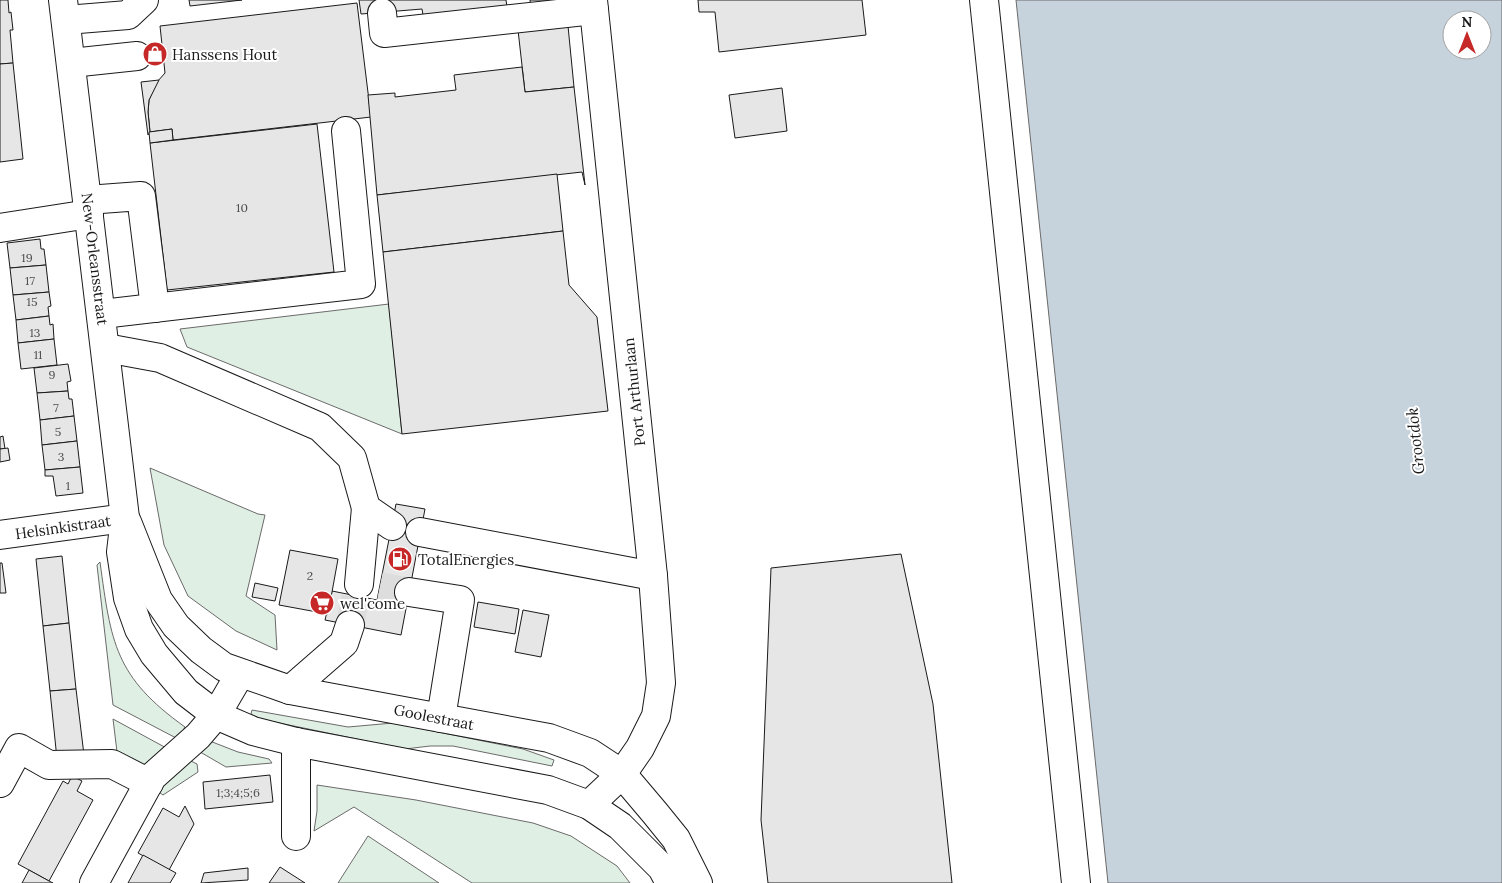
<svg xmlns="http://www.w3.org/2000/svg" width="1502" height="883" font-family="Lora,serif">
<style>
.green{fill:#e0efe3;stroke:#6a6a6a}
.water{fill:#c6d2dc;stroke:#6a6a6a;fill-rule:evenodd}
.building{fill:#e6e6e6;stroke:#1a1a1a}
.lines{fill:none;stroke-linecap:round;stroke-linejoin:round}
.minor-tunnel{stroke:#ddd;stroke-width:28;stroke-dasharray:28 14;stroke-linecap:butt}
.minor-casing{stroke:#1a1a1a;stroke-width:30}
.major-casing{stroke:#1a1a1a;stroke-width:30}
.minor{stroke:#fff;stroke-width:28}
.major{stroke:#fff;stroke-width:28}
.labels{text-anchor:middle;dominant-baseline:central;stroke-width:4;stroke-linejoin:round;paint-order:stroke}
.number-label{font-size:12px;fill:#4d4d4d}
.poi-label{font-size:15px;fill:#1a1a1a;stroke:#fff;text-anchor:start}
.street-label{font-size:15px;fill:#1a1a1a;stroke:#fff}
.water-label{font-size:16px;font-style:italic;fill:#1a1a1a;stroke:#fff}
</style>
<rect width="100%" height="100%" fill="#fff"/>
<!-- green -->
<g class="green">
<polygon points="389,304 402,434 187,347 180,329"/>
<polygon points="150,468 258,514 265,515 246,596 275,615 277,650 236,631 188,596 164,545"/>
<path d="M100 562C111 643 115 677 185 727L178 739 113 705 97 565Z"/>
<polygon points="252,710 348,727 393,723 523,749 554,760 552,766 453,746 430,746 405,749 260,719 251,714"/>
<polygon points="113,719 170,750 139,772 118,760"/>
<polygon points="202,738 238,752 269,759 272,763 226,767 195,749"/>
<polygon points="189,760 197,764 198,772 163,795 153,788"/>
<polygon points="317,785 416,800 533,823 571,836 617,866 630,883 472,883 354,807 314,831 317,811"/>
<polygon points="368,836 439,883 338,883"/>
</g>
<!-- water -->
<path class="water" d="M1016 0H1502V883H1108ZM1452 20H1482V50H1452Z"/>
<!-- building -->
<g class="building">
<polygon points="0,0 8,0 9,13 11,12 13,30 10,30 13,63 0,64"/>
<polygon points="189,0 242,0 190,6"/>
<polygon points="359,0 506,0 507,7 423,15 422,9 361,14"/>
<polygon points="530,0 565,0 531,7"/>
<polygon points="698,0 862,0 866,35 719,52 715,12 699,12"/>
<polygon points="357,3 371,117 173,140 172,129 150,132 148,112 149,100 157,82 165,73 160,26"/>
<polygon points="568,26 574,87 525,92 518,30"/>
<polygon points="13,63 23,159 0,162 0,64"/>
<polygon points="522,67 525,92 574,87 585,185 582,172 377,195 368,95 395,93 395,97 456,90 454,75"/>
<polygon points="159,80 149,100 148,112 150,132 148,135 141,82"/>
<polygon points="782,88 787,131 735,138 729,95"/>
<polygon points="317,124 334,272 167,290 150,143"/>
<polygon points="172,129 173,140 150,143 149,132"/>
<polygon points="557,174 563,231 383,252 377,195"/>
<polygon points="563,231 569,285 597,317 608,411 402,434 383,252"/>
<polygon points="40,239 41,249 44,249 46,265 10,268 7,243"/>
<polygon points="46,265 49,292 13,295 10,268"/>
<polygon points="49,292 51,306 48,307 49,316 16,320 13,295"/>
<polygon points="49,316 50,325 53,324 54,339 18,343 16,320"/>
<polygon points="54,339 57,365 21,369 18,343"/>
<polygon points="68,364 71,381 67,382 68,391 37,393 34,368"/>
<polygon points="68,391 69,399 72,399 74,416 40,420 37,393"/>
<polygon points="74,416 77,441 42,445 40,420"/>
<polygon points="3,436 5,449 0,449 0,437"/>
<polygon points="77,441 80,467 45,470 42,445"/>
<polygon points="8,448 10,460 0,462 0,449"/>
<polygon points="80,467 83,493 56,496 53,476 45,476 45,470"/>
<polygon points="396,504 425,509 401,635 325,620 332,591 377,600"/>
<polygon points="290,550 338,559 328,614 279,605"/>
<polygon points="901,554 933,704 952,883 768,883 761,820 771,568"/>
<polygon points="62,556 69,623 43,626 36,559"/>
<polygon points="0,563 2,563 6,593 0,593"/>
<polygon points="255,583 278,588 275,601 252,597"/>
<polygon points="478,602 519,609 515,634 474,627"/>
<polygon points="523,610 549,615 541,657 515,652"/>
<polygon points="69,623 76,689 50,691 43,626"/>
<polygon points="76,689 84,755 57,759 50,691"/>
<polygon points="270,775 273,802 205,809 203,782"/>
<polygon points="72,776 82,781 77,791 93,800 49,881 18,864 63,781 68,784"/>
<polygon points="185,806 194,824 169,870 138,853 163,808 179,817"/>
<polygon points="143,855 176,873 170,883 128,883"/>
<polygon points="280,867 305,883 269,883"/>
<polygon points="248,868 248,880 201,883 204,873"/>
<polygon points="29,870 49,881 53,883 22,883"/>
</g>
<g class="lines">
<!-- minor-tunnel -->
<g class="minor-tunnel">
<polyline points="380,586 409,592"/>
<polyline points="350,625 356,595"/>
</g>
<defs>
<g id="minor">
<polyline points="984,0 1076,883"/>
<polyline points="382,13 384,33 594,10"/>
<polyline points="66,20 128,15 144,0"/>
<polyline points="71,63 137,56"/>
<polyline points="87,200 141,196 155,308"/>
<polyline points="0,228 89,214"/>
<polyline points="102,314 361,284 346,131"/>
<polyline points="106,348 160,358 320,427 352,458 366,508 392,526"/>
<polyline points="420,532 653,576"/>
<polyline points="0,535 125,518"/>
<polyline points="359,584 366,508"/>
<polyline points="409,592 460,600 441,718"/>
<polyline points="290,690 344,643 350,625"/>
<polyline points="296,742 296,836"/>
<polyline points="0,783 19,748 49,765 112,764 149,783"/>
<polyline points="589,805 622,774 640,748 656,716 661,683 653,576 593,0"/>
<polyline points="94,883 152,777 198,736 216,715 240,674"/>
</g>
<g id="major">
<polyline points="63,0 125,518 121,552 128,598 139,629 154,654 186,692 216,715 253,731 296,742 548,790 589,805 620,826 662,868 670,883"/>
<polyline points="127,522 158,600 176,626 201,650 224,667 290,690 549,738 590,753 622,774 655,813 676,839 698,883"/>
</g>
</defs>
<!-- minor casing -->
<use href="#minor" class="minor-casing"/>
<!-- major casing -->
<use href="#major" class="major-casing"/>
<!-- minor -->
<use href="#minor" class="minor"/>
<!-- major -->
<use href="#major" class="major"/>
</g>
<!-- icons -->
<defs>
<symbol id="shop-disc" viewBox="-11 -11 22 22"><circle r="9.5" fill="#c62828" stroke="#fff"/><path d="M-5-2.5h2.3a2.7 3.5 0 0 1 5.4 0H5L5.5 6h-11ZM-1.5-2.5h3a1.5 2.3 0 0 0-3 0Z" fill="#fff"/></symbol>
<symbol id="fuel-disc" viewBox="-11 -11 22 22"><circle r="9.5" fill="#c62828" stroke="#fff"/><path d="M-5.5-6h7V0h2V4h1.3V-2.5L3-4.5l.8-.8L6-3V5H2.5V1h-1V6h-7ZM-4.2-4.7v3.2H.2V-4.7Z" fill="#fff"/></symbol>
<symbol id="supermarket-disc" viewBox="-11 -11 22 22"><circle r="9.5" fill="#c62828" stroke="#fff"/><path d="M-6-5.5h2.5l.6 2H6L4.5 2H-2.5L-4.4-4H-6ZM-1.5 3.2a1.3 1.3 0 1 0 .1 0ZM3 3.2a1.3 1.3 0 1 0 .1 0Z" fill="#fff"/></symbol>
</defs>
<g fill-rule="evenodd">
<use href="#shop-disc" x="141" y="40" width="28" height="28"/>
<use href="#fuel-disc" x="386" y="545" width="28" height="28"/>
<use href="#supermarket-disc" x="308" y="589" width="28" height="28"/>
</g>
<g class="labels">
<!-- number labels -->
<g class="number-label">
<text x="242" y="207">10</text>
<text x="27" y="257">19</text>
<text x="30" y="280">17</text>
<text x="32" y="301">15</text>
<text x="35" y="332">13</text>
<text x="38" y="354">11</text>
<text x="52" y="374">9</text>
<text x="56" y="407">7</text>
<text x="58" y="431">5</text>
<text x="61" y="456">3</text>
<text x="68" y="485">1</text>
<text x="310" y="575">2</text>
<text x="238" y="792">1;3;4;5;6</text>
</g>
<!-- poi labels -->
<g class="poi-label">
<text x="172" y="54">Hanssens Hout</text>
<text x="418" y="559">TotalEnergies</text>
<text x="340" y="603">wel'come</text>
</g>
<!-- street labels -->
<g class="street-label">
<text transform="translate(95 259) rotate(83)">New-Orleansstraat</text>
<text transform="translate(634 392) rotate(-96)">Port Arthurlaan</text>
<text transform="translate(63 527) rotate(-8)">Helsinkistraat</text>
<text transform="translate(434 717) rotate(11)">Goolestraat</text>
</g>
<!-- water labels -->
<g class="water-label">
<text transform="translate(1415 441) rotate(-96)">Grootdok</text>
</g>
</g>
<!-- north arrow -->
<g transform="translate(1467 35)"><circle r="24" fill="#ffffff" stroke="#a3a3a3"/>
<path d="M0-4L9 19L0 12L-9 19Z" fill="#c62828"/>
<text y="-8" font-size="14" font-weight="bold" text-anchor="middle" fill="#1a1a1a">N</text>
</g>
</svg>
